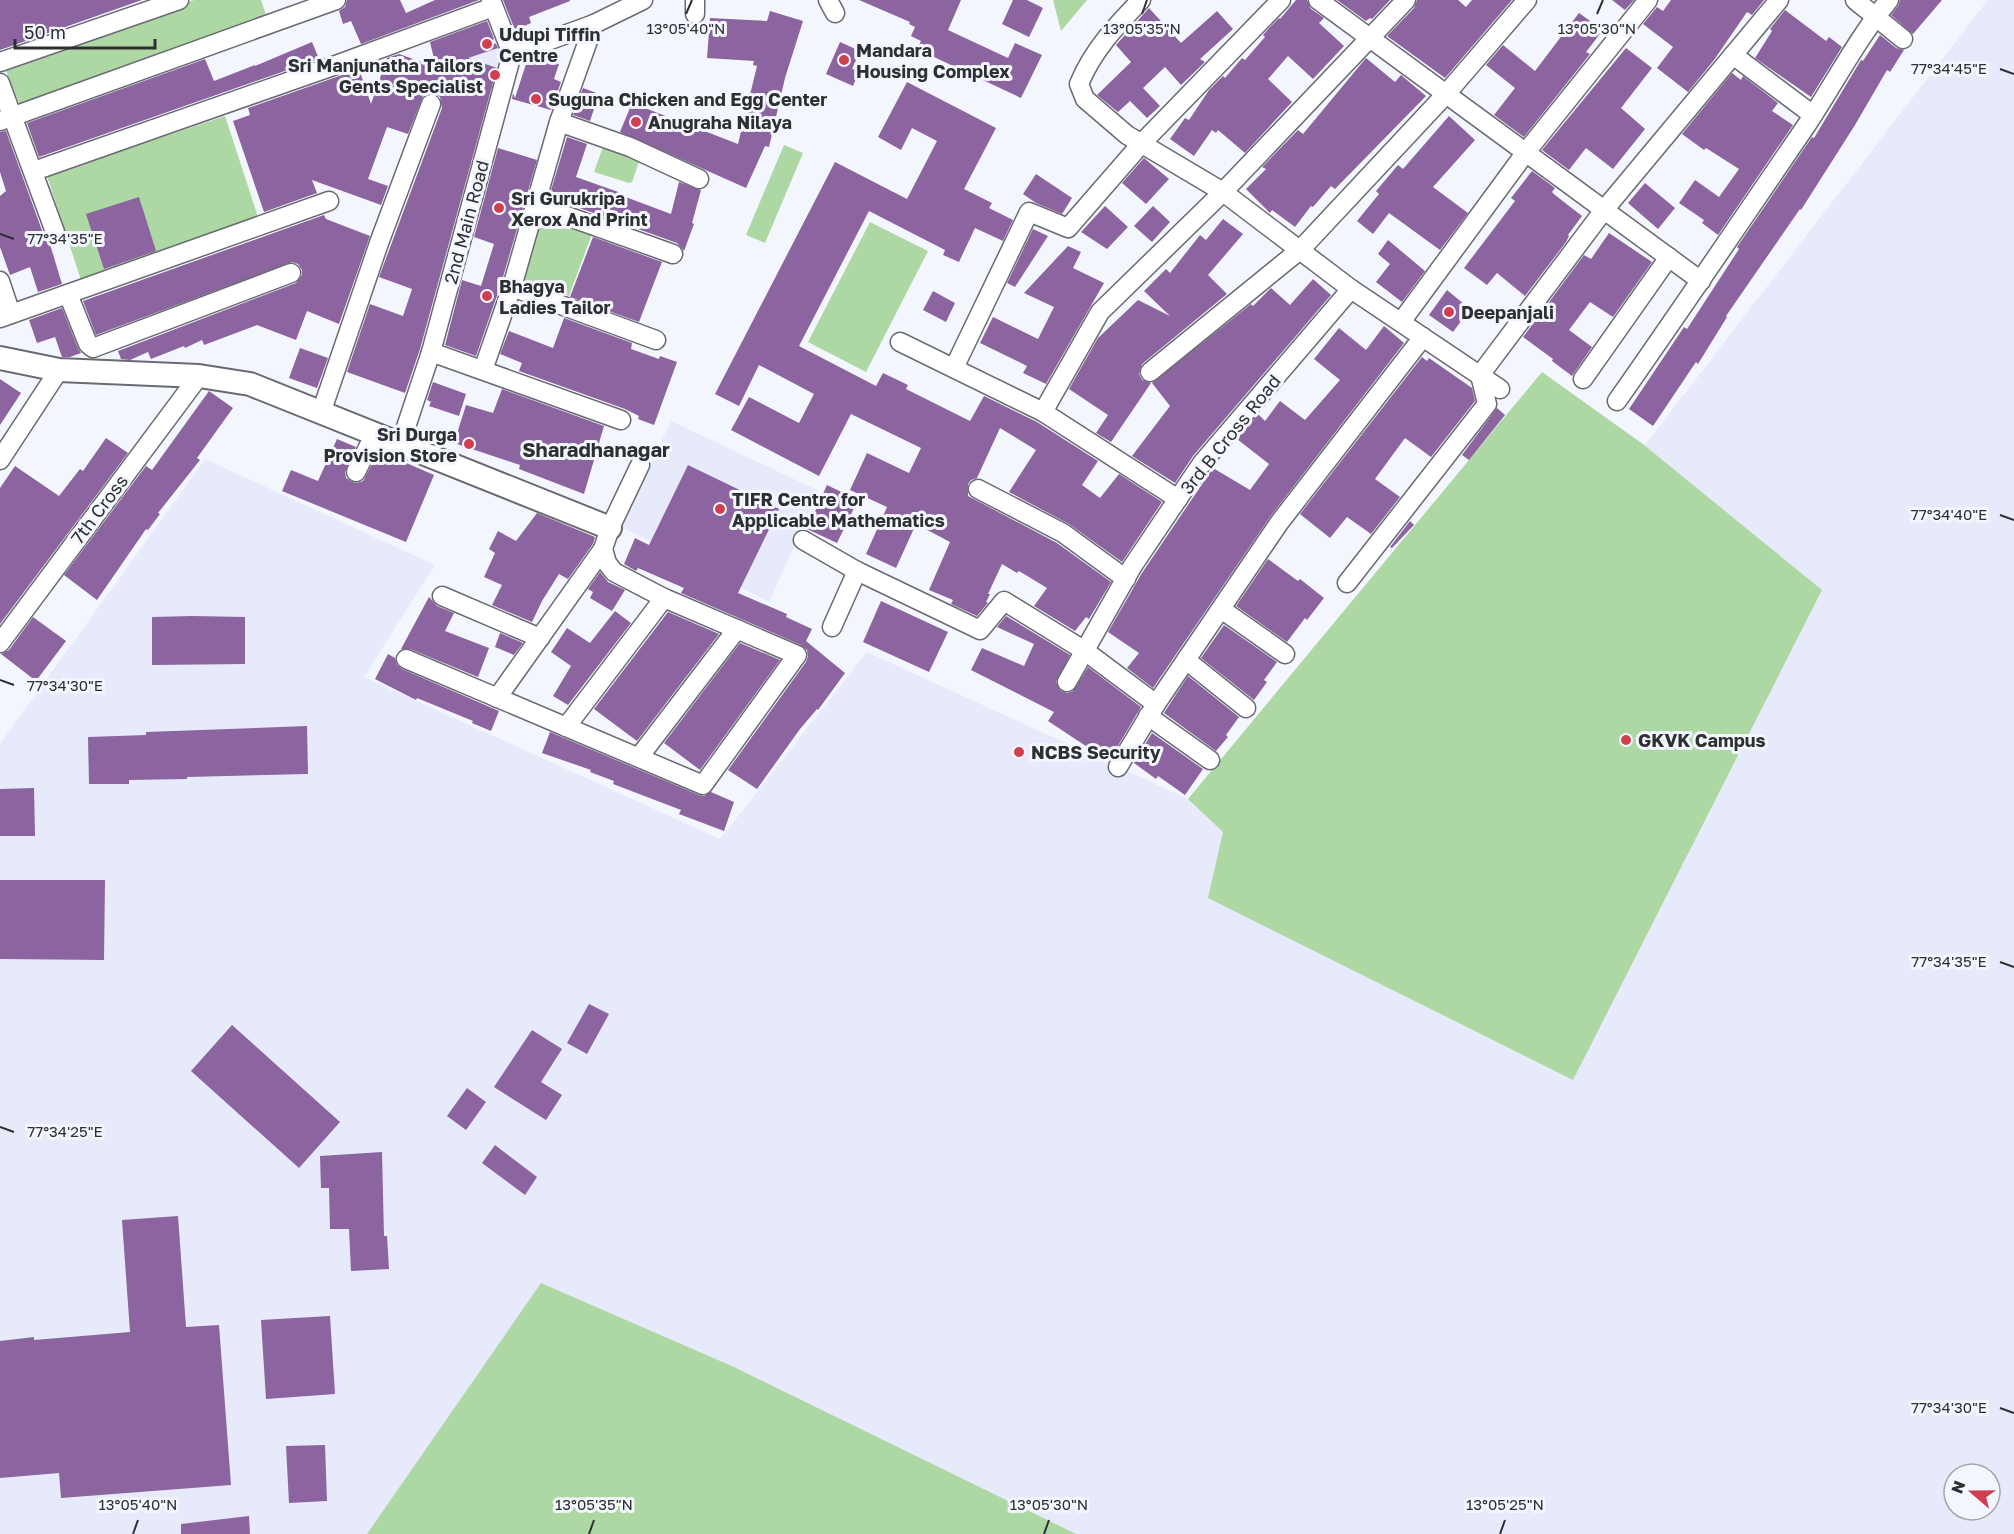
<svg xmlns="http://www.w3.org/2000/svg" width="2014" height="1534" font-family="'Golos Text',sans-serif">
<style>
.built{fill:#e7eafa;fill-rule:evenodd}
.green{fill:#aed8a3}
.building{fill:#8c649f}
.lines{fill:none;stroke-linecap:round;stroke-linejoin:round}
.minor-casing{stroke:#696a72;stroke-width:21}
.tertiary-casing{stroke:#696a72;stroke-width:26}
.minor{stroke:#fff;stroke-width:18}
.tertiary{stroke:#fff;stroke-width:22}
.ticks{fill:none;stroke:#2e2f32;stroke-width:2}
.poi-dot{fill:#cf3f50;stroke:#f4f6fe;stroke-width:2}
.labels{text-anchor:middle;dominant-baseline:central;stroke-width:6;stroke-linejoin:round;paint-order:stroke}
.poi-label{font-size:18px;font-weight:bold;fill:#2e2f32;stroke:#f4f6fe;text-anchor:start}
.street-label{font-size:18px;fill:#2e2f32;stroke:#f4f6fe}
.neighbourhood-label{font-size:20px;font-weight:bold;fill:#2e2f32;stroke:#f4f6fe}
.ticks-label{font-size:15px;text-anchor:middle;fill:#2e2f32;stroke:#f4f6fe;stroke-width:6;stroke-linejoin:round;paint-order:stroke}
</style>
<rect width="100%" height="100%" fill="#f4f6fe"/>
<!-- built -->
<g class="built">
<path d="M1988 0H2014V1534H0V744L205 459 435 565 364 677 720 839 867 652 1188 799 1542 372 1645 445ZM1954 1474H1990V1510H1954Z"/>
<polygon points="493,11 510,55 499,92 458,78 461,66 450,29"/>
<polygon points="671,421 819,491 769,602 621,527"/>
</g>
<!-- green -->
<g class="green">
<polygon points="194,0 261,0 267,18 21,107 4,66"/>
<polygon points="1053,0 1087,0 1061,31"/>
<polygon points="225,116 259,220 81,280 47,176"/>
<polygon points="604,144 641,156 632,182 629,183 594,172"/>
<polygon points="784,145 803,153 765,243 746,235"/>
<polygon points="539,215 592,234 569,296 522,279"/>
<polygon points="870,222 928,251 866,372 808,342"/>
<polygon points="1542,372 1644,445 1822,590 1573,1080 1208,898 1223,832 1188,799"/>
<polygon points="541,1283 734,1367 1076,1534 367,1534"/>
</g>
<!-- building -->
<g class="building">
<polygon points="0,0 142,0 0,50"/>
<polygon points="347,0 400,0 406,13 435,0 479,0 361,44 351,21 343,24 339,11 345,7"/>
<polygon points="503,0 570,0 570,1 529,17 531,23 515,30"/>
<polygon points="859,0 961,0 948,30 1008,58 1015,43 1042,55 1021,98 917,49 921,41 911,36 915,27 909,24 910,22"/>
<polygon points="1013,0 1027,0 1043,8 1029,37 1002,24"/>
<polygon points="1296,0 1307,0 1311,9 1324,18 1319,23 1344,46 1313,79 1288,56 1268,79 1292,102 1245,153 1218,130 1216,133 1212,130 1194,156 1170,139 1185,118 1189,120 1209,90 1223,76 1225,78 1242,58 1245,60 1265,37 1263,35 1269,28 1279,18 1280,19"/>
<polygon points="1337,0 1390,0 1372,19 1370,18 1366,21"/>
<polygon points="1417,0 1458,0 1466,7 1472,0 1512,0 1445,78 1387,36 1414,8"/>
<polygon points="1612,0 1634,0 1625,10"/>
<polygon points="1671,0 1764,0 1752,15 1747,12 1714,60 1688,92 1657,68 1673,47 1643,24 1657,7 1663,11"/>
<polygon points="1900,0 1942,0 1913,34 1891,15 1898,6"/>
<polygon points="1149,8 1181,43 1217,11 1233,29 1200,59 1205,62 1181,85 1165,67 1143,88 1160,106 1147,118 1130,101 1118,112 1097,95 1131,62 1116,45"/>
<polygon points="1785,10 1826,41 1829,37 1842,47 1811,97 1755,58 1772,31 1770,29"/>
<polygon points="770,11 803,21 785,78 769,147 765,146 746,188 620,132 632,103 738,144 757,66 753,65 754,61 707,58 710,18 767,21"/>
<polygon points="1579,13 1603,30 1586,52 1590,54 1524,137 1494,115 1515,88 1486,65 1503,45 1535,71"/>
<polygon points="487,21 494,39 489,42 496,44 498,48 468,58 497,68 420,349 405,393 347,372 370,304 403,316 412,289 379,277 442,108 440,97 435,94 430,93 423,96 408,134 387,127 368,179 388,186 381,205 312,180 317,193 264,212 233,121 250,115 248,108 359,69 371,104 387,58 399,54 436,67 430,42"/>
<polygon points="1880,35 1896,48 1904,50 1890,72 1887,70 1855,125 1801,210 1800,209 1726,316 1727,317 1698,364 1696,362 1653,426 1629,409 1684,327 1687,329 1739,249 1737,247 1812,137 1814,138 1861,60 1863,61"/>
<polygon points="312,42 319,59 39,157 27,123 205,59 214,81 255,65 255,66"/>
<polygon points="840,42 860,51 852,69 859,71 853,86 826,74"/>
<polygon points="1626,48 1652,68 1621,108 1645,129 1613,169 1586,148 1569,170 1542,150"/>
<polygon points="537,57 559,64 554,79 561,82 551,110 512,99 513,93 515,98 527,61"/>
<polygon points="1366,58 1395,82 1401,75 1426,96 1335,189 1331,186 1313,207 1311,206 1295,227 1272,210 1270,213 1246,189 1266,169 1262,167 1298,130 1303,134"/>
<polygon points="1732,73 1741,80 1743,76 1778,103 1772,111 1793,125 1718,235 1702,223 1704,220 1679,203 1695,180 1719,197 1739,169 1706,148 1704,150 1682,134"/>
<polygon points="907,82 996,128 964,189 992,203 989,208 1013,220 1003,241 975,228 959,262 943,255 945,250 869,211 799,346 876,386 883,373 908,385 906,389 970,421 984,396 1037,422 1098,461 1082,485 1100,498 1119,474 1162,502 1122,562 1069,524 1009,492 1036,450 1000,428 977,478 971,480 968,484 968,496 1057,543 1111,582 1089,619 1086,617 1075,631 1034,606 1047,588 1019,571 1017,573 1002,564 988,594 990,594 986,602 988,603 977,616 951,604 953,600 929,590 950,542 916,524 896,568 866,554 887,507 850,490 867,453 909,473 921,448 851,414 819,476 731,430 749,397 799,423 814,394 759,365 739,406 715,394 835,162 907,199 937,141 912,128 901,150 878,137"/>
<polygon points="583,88 599,94 590,121 573,115"/>
<polygon points="1449,116 1475,140 1433,187 1468,213 1440,250 1389,213 1373,234 1357,221 1379,194 1376,191 1398,165 1403,169"/>
<polygon points="6,131 44,236 49,241 62,284 38,292 30,267 10,275 0,247 0,196 6,191 0,172 0,132"/>
<polygon points="567,137 587,144 576,177 624,194 623,196 671,214 679,182 701,190 692,223 694,224 684,251 677,243 549,197"/>
<polygon points="498,148 537,160 501,284 476,356 445,345 462,280 481,286 494,244 474,237"/>
<polygon points="1144,158 1169,179 1146,204 1122,183"/>
<polygon points="1532,171 1555,188 1552,192 1555,195 1582,216 1568,235 1569,236 1566,242 1525,296 1497,273 1487,285 1464,268 1515,201 1511,198"/>
<polygon points="1036,174 1072,198 1062,214 1036,203 1023,194"/>
<polygon points="1645,183 1675,208 1658,229 1628,203"/>
<polygon points="139,197 156,251 104,269 86,214"/>
<polygon points="1105,206 1128,227 1107,249 1081,232"/>
<polygon points="1153,206 1170,222 1152,242 1134,226"/>
<polygon points="324,215 326,219 370,236 339,324 307,311 296,340 257,325 204,345 202,340 185,348 184,346 151,359 148,352 130,360 121,359 118,351 296,283 302,275 302,270 298,264 292,262 96,335 83,301"/>
<polygon points="1223,219 1243,234 1208,275 1227,294 1142,364 1139,374 1142,380 1151,383 1111,442 1096,433 1108,415 1069,389 1098,338 1138,300 1170,316 1144,291 1166,269 1170,273 1200,235 1206,240"/>
<polygon points="1033,229 1048,236 1015,287 1007,283"/>
<polygon points="1609,233 1652,262 1613,317 1590,302 1569,330 1592,347 1572,376 1552,361 1553,359 1523,337 1584,255 1591,259"/>
<polygon points="593,237 662,262 639,322 570,297"/>
<polygon points="1388,240 1425,271 1402,302 1376,282 1390,264 1378,254"/>
<polygon points="1068,246 1081,252 1073,268 1104,283 1046,384 1023,373 1027,366 980,343 993,317 1038,339 1054,307 1024,293"/>
<polygon points="1313,279 1331,295 1193,456 1175,483 1132,456 1170,406 1152,383 1251,304 1253,306 1271,288 1290,305"/>
<polygon points="1447,290 1470,309 1453,332 1429,315"/>
<polygon points="933,291 955,303 946,322 923,310"/>
<polygon points="62,308 78,348 81,353 70,357 62,357 55,337 37,343 29,320"/>
<polygon points="564,318 632,343 631,349 659,359 660,356 677,362 654,425 638,419 639,416 625,409 519,371 522,363 500,354 509,331 553,348"/>
<polygon points="1384,326 1404,343 1270,517 1153,688 1127,668 1139,653 1108,632 1142,573 1213,468 1250,490 1269,464 1237,439 1258,414 1265,421 1280,401 1305,420 1340,380 1314,359 1339,328 1366,350"/>
<polygon points="300,348 328,358 317,388 289,378"/>
<polygon points="1422,357 1427,361 1429,358 1472,388 1475,401 1431,457 1405,438 1375,479 1400,497 1371,534 1347,517 1330,538 1300,514"/>
<polygon points="0,379 21,393 0,425"/>
<polygon points="433,382 466,394 459,416 429,406 431,402 427,400"/>
<polygon points="502,389 604,426 584,494 519,469 520,465 454,443 466,405 493,413"/>
<polygon points="209,391 233,408 197,458 200,460 158,513 160,514 148,530 146,529 97,600 64,575 146,466 152,470"/>
<polygon points="1497,408 1505,415 1469,460 1462,455"/>
<polygon points="106,438 128,453 0,624 0,488 15,466 59,496 80,469 83,471"/>
<polygon points="337,439 356,447 345,472 346,478 352,482 357,483 363,481 379,451 434,475 406,542 282,491 291,470 318,481"/>
<polygon points="688,465 779,509 738,593 787,614 786,617 812,629 806,641 845,673 818,710 817,709 800,729 757,789 728,770 806,662 808,656 807,650 801,645 681,593 684,588 638,568 636,571 624,564 635,538 649,545"/>
<polygon points="827,485 858,500 837,543 807,529"/>
<polygon points="537,513 595,537 593,544 568,579 559,574 542,601 532,622 492,605 502,585 484,577 495,553 489,549 498,531 516,541"/>
<polygon points="1410,521 1414,525 1392,548 1390,547"/>
<polygon points="1268,559 1298,581 1300,579 1324,598 1307,620 1305,618 1287,642 1236,606"/>
<polygon points="600,572 608,582 625,590 612,611 590,598 593,592 588,589"/>
<polygon points="429,597 437,606 454,613 445,631 489,648 478,677 410,649 401,649"/>
<polygon points="881,601 948,632 929,672 863,642"/>
<polygon points="615,611 631,623 568,705 553,696 571,666 551,652 567,628 590,643"/>
<polygon points="668,612 719,634 637,741 594,709"/>
<polygon points="192,616 245,617 245,664 152,665 152,617"/>
<polygon points="1006,616 1070,655 1056,682 1061,691 1067,693 1073,691 1088,667 1141,707 1116,749 1112,747 1104,758 1048,721 1054,712 971,670 982,648 1024,666 1034,644 997,627"/>
<polygon points="33,617 66,641 36,681 1,654 9,650"/>
<polygon points="1224,625 1277,662 1264,680 1267,682 1254,700 1201,658"/>
<polygon points="500,633 523,643 514,655 495,647"/>
<polygon points="740,643 780,660 700,770 664,743"/>
<polygon points="388,654 395,658 397,665 402,669 499,711 491,731 472,723 473,721 417,698 416,700 375,679"/>
<polygon points="1188,676 1239,717 1226,735 1228,737 1216,751 1164,713"/>
<polygon points="307,726 308,774 187,777 187,779 129,780 129,784 89,784 88,737 146,735 146,732"/>
<polygon points="550,732 699,795 704,796 711,792 734,802 724,831 679,814 681,810 613,784 614,781 590,772 591,770 542,753"/>
<polygon points="1152,733 1203,769 1185,795 1158,776 1156,779 1134,763"/>
<polygon points="34,788 35,836 0,836 0,789"/>
<polygon points="0,880 105,880 104,960 0,959"/>
<polygon points="589,1004 609,1014 587,1054 567,1043"/>
<polygon points="232,1025 340,1122 299,1168 191,1071"/>
<polygon points="532,1030 562,1049 541,1082 562,1095 546,1120 494,1087"/>
<polygon points="467,1088 486,1102 466,1130 447,1116"/>
<polygon points="495,1145 537,1177 525,1195 482,1163"/>
<polygon points="382,1152 384,1236 387,1236 389,1269 351,1271 349,1229 330,1229 329,1188 321,1188 320,1156"/>
<polygon points="178,1216 186,1327 219,1325 231,1485 61,1498 59,1473 0,1478 0,1341 34,1337 34,1340 130,1332 122,1220"/>
<polygon points="330,1316 335,1394 266,1399 261,1320"/>
<polygon points="325,1445 327,1501 289,1503 286,1446"/>
<polygon points="249,1516 250,1534 181,1534 181,1524"/>
</g>
<g class="lines">
<defs>
<g id="minor">
<polyline points="828,0 835,13"/>
<path d="M1141 0C1116 26 1093 50 1079 84L1085 99 1127 135 1223 192 1351 289 1500 389"/>
<polyline points="1318,0 1701,281"/>
<polyline points="1855,0 1903,39"/>
<polyline points="695,14 695,0"/>
<polyline points="512,54 594,24 643,0"/>
<polyline points="1733,55 1813,115"/>
<polyline points="0,62 179,0"/>
<polyline points="0,83 55,232"/>
<polyline points="0,121 336,0"/>
<polyline points="559,122 594,24"/>
<polyline points="34,171 336,65 493,7"/>
<polyline points="536,205 673,254"/>
<polyline points="0,281 11,314"/>
<polyline points="512,287 656,340"/>
<polyline points="68,294 88,344 93,348 291,273"/>
<polyline points="0,318 329,201"/>
<polyline points="1401,322 1526,152 1648,0"/>
<polyline points="900,342 1043,412 1178,499"/>
<polyline points="431,352 621,420"/>
<polyline points="954,368 1029,212 1068,228 1141,144 1281,0"/>
<polyline points="483,370 512,287 559,122 630,147 699,179"/>
<polyline points="1150,372 1301,249 1446,94 1527,0"/>
<polyline points="1583,379 1669,257"/>
<path d="M1617 401C1681 310 1743 218 1806 126 1834 84 1857 39 1889 0"/>
<polyline points="1043,412 1100,312 1223,192 1406,0"/>
<polyline points="321,413 379,243 431,104"/>
<polyline points="400,445 431,352 512,54 491,0"/>
<polyline points="0,460 59,370"/>
<polyline points="356,472 374,435"/>
<polyline points="978,489 1063,533 1126,579"/>
<polyline points="803,540 857,571 980,630 1004,601 1085,651 1156,704"/>
<polyline points="1347,583 1487,404 1480,375 1604,210 1779,0"/>
<polyline points="442,596 540,638"/>
<polyline points="1221,609 1285,654"/>
<polyline points="832,627 857,571"/>
<polyline points="0,643 199,376"/>
<polyline points="406,659 703,785 797,655 664,598 614,572 607,563 603,549 610,528 640,465"/>
<polyline points="1186,660 1246,708"/>
<polyline points="1067,682 1132,567 1202,463 1351,289"/>
<polyline points="497,698 603,549"/>
<polyline points="1148,716 1210,760"/>
<polyline points="566,727 664,598"/>
<polyline points="639,757 737,629"/>
<polyline points="1118,767 1156,704 1279,523 1423,337"/>
</g>
<polyline id="tertiary" points="0,358 59,370 199,376 250,384 610,528"/>
</defs>
<!-- minor casing -->
<use href="#minor" class="minor-casing"/>
<!-- tertiary casing -->
<use href="#tertiary" class="tertiary-casing"/>
<!-- minor -->
<use href="#minor" class="minor"/>
<!-- tertiary -->
<use href="#tertiary" class="tertiary"/>
</g>
<!-- ticks -->
<path class="ticks" d="M686 14 692 0M1142 14 1147 0M1597 14 1603 0M2000 69 2014 74M0 234 14 239M2000 515 2014 520M0 680 14 685M2000 962 2014 967M0 1127 14 1132M2000 1408 2014 1413M133 1534 138 1520M589 1534 594 1520M1044 1534 1049 1520M1500 1534 1505 1520"/>
<!-- markers -->
<g class="poi-dot">
<circle cx="487" cy="44" r="6"/>
<circle cx="844" cy="60" r="6"/>
<circle cx="495" cy="75" r="6"/>
<circle cx="536" cy="99" r="6"/>
<circle cx="636" cy="122" r="6"/>
<circle cx="499" cy="208" r="6"/>
<circle cx="487" cy="296" r="6"/>
<circle cx="1449" cy="312" r="6"/>
<circle cx="469" cy="444" r="6"/>
<circle cx="720" cy="509" r="6"/>
<circle cx="1626" cy="740" r="6"/>
<circle cx="1019" cy="752" r="6"/>
</g>
<g class="labels">
<!-- poi labels -->
<g class="poi-label">
<text x="499" y="34">Udupi Tiffin<tspan x="499" dy="21">Centre</tspan></text>
<text x="856" y="50">Mandara<tspan x="856" dy="21">Housing Complex</tspan></text>
<text x="483" y="65" text-anchor="end">Sri Manjunatha Tailors<tspan x="483" dy="21">Gents Specialist</tspan></text>
<text x="548" y="99">Suguna Chicken and Egg Center</text>
<text x="648" y="122">Anugraha Nilaya</text>
<text x="511" y="198">Sri Gurukripa<tspan x="511" dy="21">Xerox And Print</tspan></text>
<text x="499" y="286">Bhagya<tspan x="499" dy="21">Ladies Tailor</tspan></text>
<text x="1461" y="312">Deepanjali</text>
<text x="457" y="434" text-anchor="end">Sri Durga<tspan x="457" dy="21">Provision Store</tspan></text>
<text x="732" y="499">TIFR Centre for<tspan x="732" dy="21">Applicable Mathematics</tspan></text>
<text x="1638" y="740">GKVK Campus</text>
<text x="1031" y="752">NCBS Security</text>
</g>
<!-- street labels -->
<g class="street-label">
<text transform="translate(466 222) rotate(-75)">2nd Main Road</text>
<text transform="translate(1230 434) rotate(-51)">3rd B Cross Road</text>
<text transform="translate(99 509) rotate(-53)">7th Cross</text>
</g>
<!-- neighbourhood labels -->
<g class="neighbourhood-label">
<text x="596" y="449">Sharadhanagar</text>
</g>
</g>
<g class="ticks-label">
<text x="686" y="34">13°05'40"N</text>
<text x="1142" y="34">13°05'35"N</text>
<text x="1597" y="34">13°05'30"N</text>
<text x="1949" y="74">77°34'45"E</text>
<text x="65" y="244">77°34'35"E</text>
<text x="1949" y="520">77°34'40"E</text>
<text x="65" y="691">77°34'30"E</text>
<text x="1949" y="967">77°34'35"E</text>
<text x="65" y="1137">77°34'25"E</text>
<text x="1949" y="1413">77°34'30"E</text>
<text x="138" y="1510">13°05'40"N</text>
<text x="594" y="1510">13°05'35"N</text>
<text x="1049" y="1510">13°05'30"N</text>
<text x="1505" y="1510">13°05'25"N</text>
</g>
<!-- north arrow -->
<g transform="translate(1972 1492) rotate(290)"><circle r="28" fill="#f4f6fe" stroke="#a5a6ac" stroke-width="1.5"/>
<path d="M0-4.5L10 22L0 15L-10 22Z" fill="#cf3f50"/>
<text y="-9" font-size="16" font-weight="bold" text-anchor="middle" fill="#2e2f32">N</text>
</g>
<!-- scale -->
<path d="M15 39v9h140v-9" fill="none" stroke="#2e2f32" stroke-width="3"/>
<text x="24" y="39" font-size="18" fill="#2e2f32" stroke="#f4f6fe" stroke-width="4.5" paint-order="stroke">50 m</text>
</svg>
